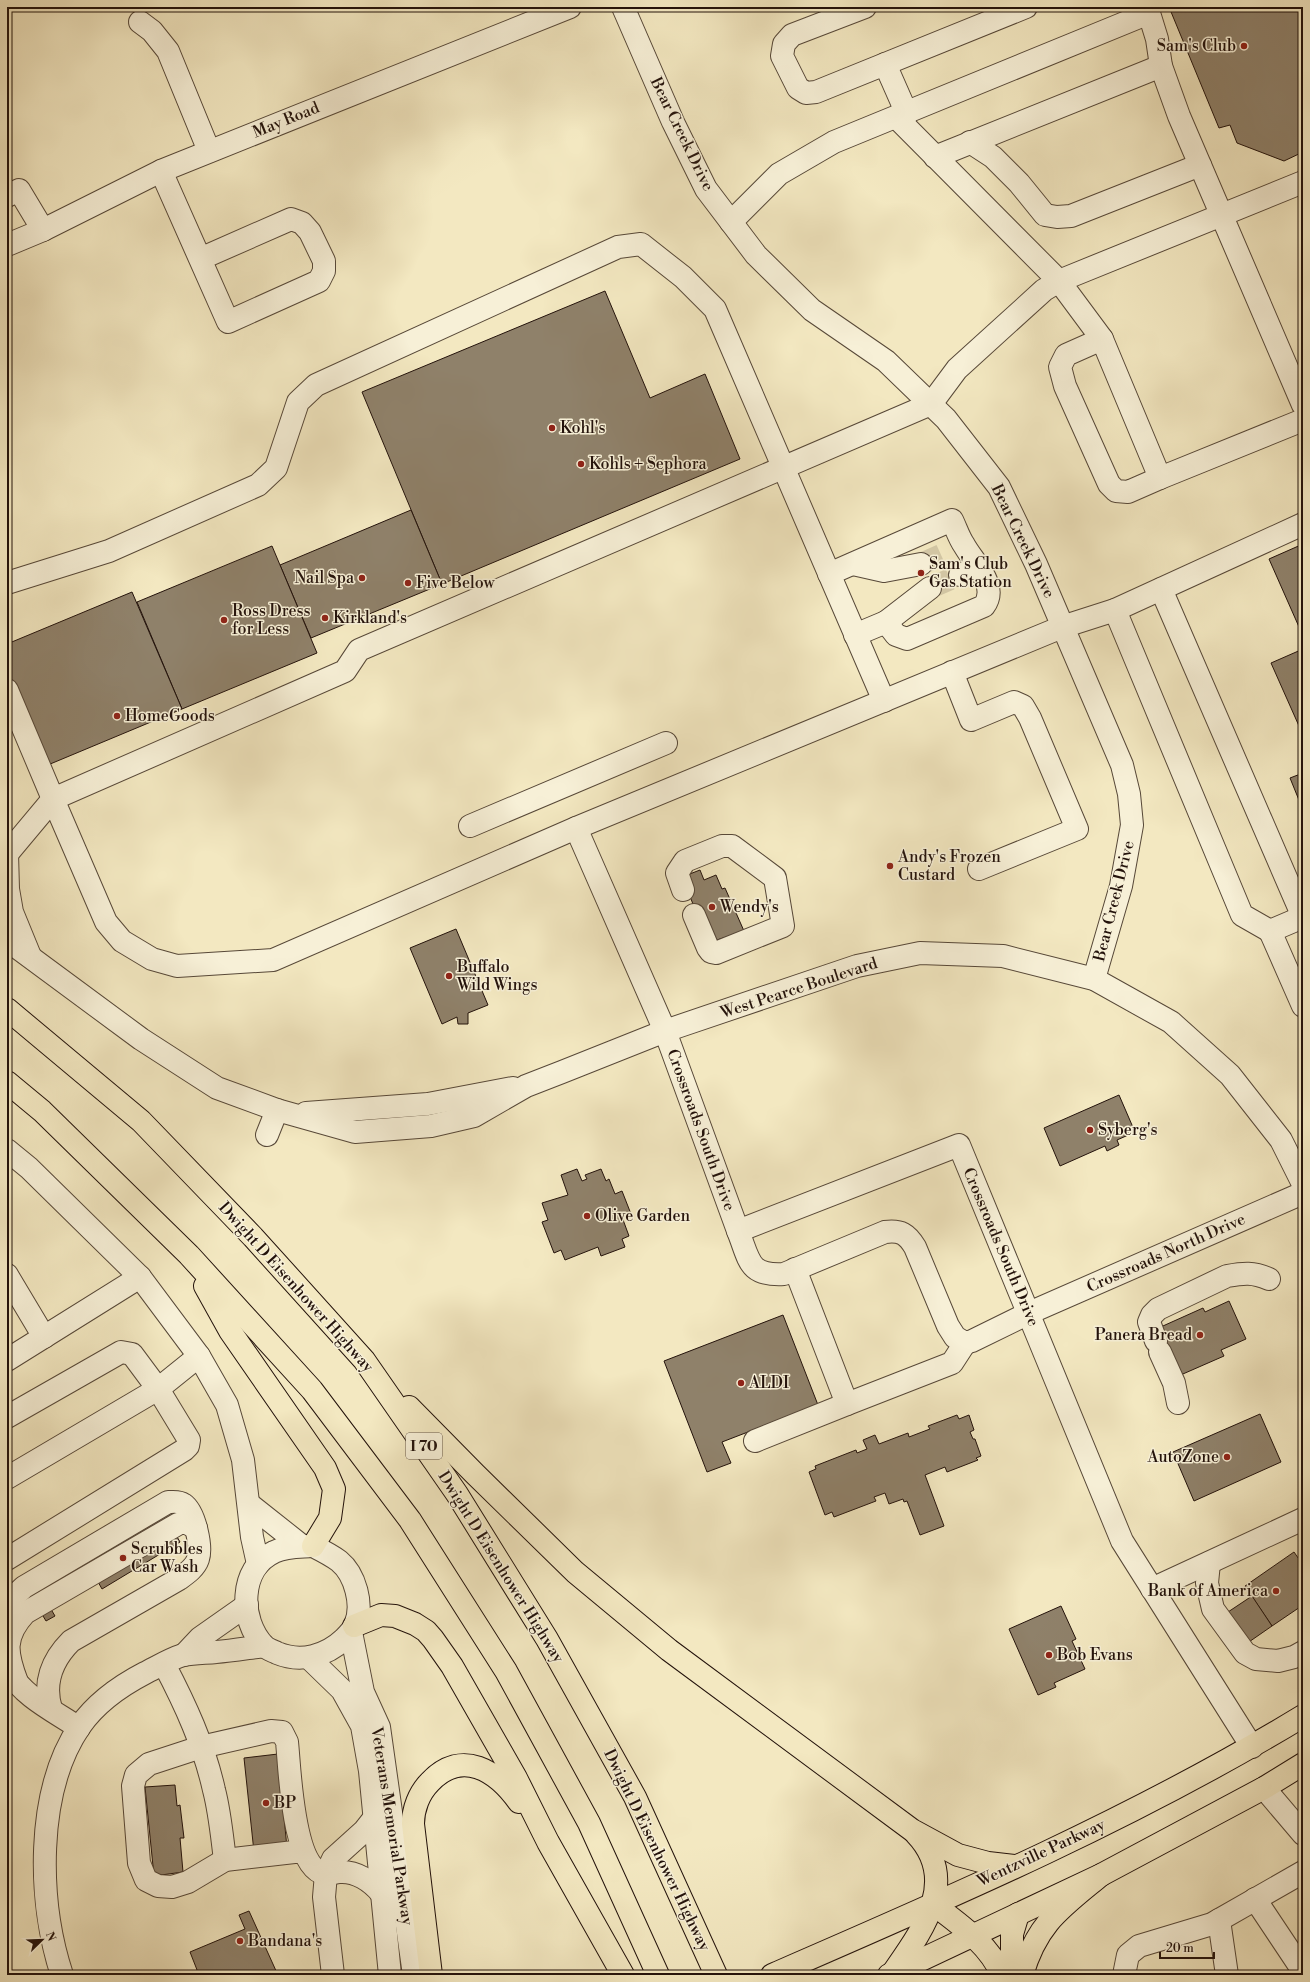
<svg xmlns="http://www.w3.org/2000/svg" width="1310" height="1982" font-family="'Libre Bodoni',serif">
<style>
.building{fill:#8f816a;stroke:#23120b}
.lines{fill:none;stroke-linecap:round;stroke-linejoin:round}
.minor-tunnel{stroke:#d4c8a6;stroke-width:22;stroke-dasharray:22 11;stroke-linecap:butt}
.minor-casing{stroke:#574838;stroke-width:24}
.major-casing{stroke:#23120b;stroke-width:24}
.highway-casing{stroke:#23120b;stroke-width:24}
.minor{stroke:#f7f0d7;stroke-width:22}
.major{stroke:#f3e8c1;stroke-width:22}
.highway{stroke:#f3e8c1;stroke-width:22}
.poi-dot{fill:#8f2418;stroke:#f7f0d7;stroke-width:1.5}
.labels{text-anchor:middle;dominant-baseline:central;stroke-width:3;stroke-linejoin:round;paint-order:stroke}
.shield{fill:#f7f0d7;stroke:#635548;stroke-width:1}
.shield-label{font-size:15px;font-weight:bold;fill:#23120b}
.poi-label{font-size:16px;fill:#23120b;stroke:#f7f0d7;text-anchor:start}
.street-label{font-size:16px;fill:#23120b;stroke:#f7f0d7}
</style>
<rect width="100%" height="100%" fill="#f3e8c1"/>
<filter id="stains"><feTurbulence type="fractalNoise" baseFrequency=".005" numOctaves="4"/><feColorMatrix values="0 0 0 0 .2 0 0 0 0 .09 0 0 0 0 .02 0 0 0 .5 -.17"/></filter>
<radialGradient id="worn" r=".72"><stop offset=".6" stop-color="#630" stop-opacity="0"/><stop offset="1" stop-color="#630" stop-opacity=".3"/></radialGradient>
<!-- building -->
<g class="building">
<polygon points="1169,7 1303,7 1303,152 1284,161 1237,143 1230,125 1219,128"/>
<polygon points="605,291 650,398 705,374 740,459 442,584 362,392"/>
<polygon points="411,510 442,584 311,638 280,565"/>
<polygon points="1303,544 1303,636 1269,559"/>
<polygon points="272,546 317,653 182,709 137,602"/>
<polygon points="132,592 182,709 43,767 7,680 7,644"/>
<polygon points="1303,649 1303,735 1271,663"/>
<polygon points="1303,773 1303,810 1290,778"/>
<polygon points="700,870 704,880 716,875 722,889 725,888 744,931 714,941 690,906 693,904 682,877"/>
<polygon points="456,929 488,1005 468,1013 468,1024 458,1024 457,1017 442,1024 410,948"/>
<polygon points="1119,1095 1135,1132 1117,1140 1119,1145 1107,1151 1105,1146 1060,1166 1044,1128"/>
<polygon points="577,1169 582,1181 587,1179 585,1175 601,1169 606,1181 609,1179 615,1194 622,1191 631,1214 622,1217 629,1236 622,1239 625,1247 601,1256 598,1247 565,1260 561,1250 554,1253 542,1222 548,1220 542,1203 568,1195 561,1175"/>
<polygon points="1229,1301 1246,1339 1221,1350 1224,1356 1176,1377 1154,1330 1203,1308 1205,1312"/>
<polygon points="783,1315 818,1405 722,1442 731,1463 707,1472 664,1361"/>
<polygon points="1260,1414 1281,1462 1194,1501 1173,1452"/>
<polygon points="957,1415 959,1419 969,1415 974,1430 970,1432 973,1439 975,1439 981,1456 976,1458 978,1460 947,1472 945,1467 925,1475 944,1526 920,1535 907,1501 904,1502 903,1499 889,1504 885,1493 874,1497 876,1501 834,1517 832,1512 825,1515 809,1472 816,1469 815,1466 856,1450 857,1453 867,1449 863,1440 875,1435 879,1444 908,1433 909,1437 930,1429 928,1426"/>
<polygon points="171,1511 183,1531 176,1535 180,1542 102,1589 97,1580 77,1592 66,1573"/>
<polygon points="1294,1552 1303,1565 1303,1605 1272,1626 1245,1586"/>
<polygon points="36,1584 55,1616 46,1621 27,1589"/>
<polygon points="1252,1596 1272,1626 1246,1644 1225,1614"/>
<polygon points="1061,1606 1076,1639 1072,1641 1085,1669 1054,1683 1056,1687 1038,1695 1009,1629"/>
<polygon points="278,1754 287,1848 254,1852 244,1758"/>
<polygon points="175,1785 177,1806 180,1805 184,1838 180,1838 183,1872 154,1876 145,1787"/>
<polygon points="249,1911 277,1973 272,1975 199,1975 190,1952 245,1929 239,1915"/>
</g>
<g class="lines">
<!-- minor-tunnel -->
<g class="minor-tunnel">
<polyline points="921,564 950,551"/>
<polyline points="930,588 960,575"/>
</g>
<defs>
<g id="minor">
<polyline points="623,7 673,122 706,189 756,255 812,310 886,361 946,419 999,487 1036,564 1122,765 1129,794 1132,825 1121,886 1094,979"/>
<polyline points="865,7 792,35 784,44 782,56 798,88 806,93 816,92 1026,7"/>
<polyline points="1149,13 1157,39 1161,66 1179,116 1303,405"/>
<polyline points="140,22 152,31 168,51 209,151"/>
<polyline points="885,64 907,114"/>
<polyline points="897,118 1059,281 1102,339 1160,478 1303,420"/>
<polyline points="970,142 993,157 1019,183 1045,215 1057,217 1071,216 1200,165"/>
<polyline points="935,157 1161,66"/>
<polyline points="161,171 228,322 319,281 324,271 324,261 310,232 302,223 291,219 200,259"/>
<polyline points="7,196 19,190 43,230"/>
<polyline points="731,222 779,174 834,142 1149,13 1147,7"/>
<polyline points="7,245 43,230 161,171 570,7"/>
<polyline points="1102,339 1066,355 1060,367 1065,386 1109,484 1116,491 1128,492 1160,478"/>
<polyline points="853,564 884,571 921,564"/>
<path d="M829 574 952 520C956 528 959 538 964 545 974 563 999 586 984 606L907 639 896 635 886 622 855 635"/>
<polyline points="960,575 980,567"/>
<polyline points="7,583 109,551 258,485 276,468 298,402 316,385 618,247 641,244 683,277 715,309 884,701"/>
<polyline points="1161,589 1303,917"/>
<polyline points="1115,610 1303,524"/>
<polyline points="886,622 930,588"/>
<polyline points="952,672 971,720 1014,702 1023,706 1030,718 1077,829 979,869"/>
<polyline points="7,690 53,799 345,671 359,650 931,404 957,369 1044,290 1059,281 1303,182"/>
<polyline points="470,826 666,743"/>
<polyline points="576,828 665,1031 738,1231 959,1145 1122,1541 1252,1747"/>
<polyline points="7,853 8,889 12,912 30,956"/>
<polyline points="7,854 53,799 106,922 122,941 152,959 177,966 273,960 576,828 1062,627 1115,610 1242,915 1270,931 1303,917"/>
<polyline points="683,890 677,873 685,861 722,846 732,846 775,878 783,926 716,953 711,952 708,948 694,915"/>
<polyline points="1270,931 1303,1006"/>
<polyline points="7,940 141,1039 217,1088 277,1110 355,1132 431,1126 474,1116 526,1086 562,1072 665,1031 857,966 920,953 1003,956 1094,979 1171,1022 1230,1075 1281,1140 1303,1184"/>
<polyline points="306,1113 428,1104 513,1088"/>
<polyline points="267,1135 277,1110"/>
<polyline points="7,1150 29,1168 140,1277 199,1356 227,1405 243,1460 252,1537 258,1564"/>
<path d="M738 1231C750 1261 748 1276 784 1274L885 1232C901 1230 907 1234 915 1247L948 1326 955 1337 965 1343 972 1341 1029 1313 1303 1193"/>
<polyline points="795,1269 847,1404 952,1363 965,1343"/>
<polyline points="7,1275 44,1337"/>
<path d="M1156 1341 1149 1322 1152 1315 1158 1309 1227 1276C1244 1273 1253 1272 1269 1279"/>
<polyline points="1160,1352 1174,1383 1178,1403"/>
<polyline points="7,1360 140,1277"/>
<polyline points="7,1417 121,1352 132,1354 158,1389 7,1478"/>
<polyline points="755,1441 847,1404"/>
<polyline points="249,1504 302,1546"/>
<path d="M313 1546C321 1550 331 1555 339 1561 355 1574 364 1605 355 1625 353 1630 348 1635 344 1639 326 1656 301 1663 277 1653 273 1651 267 1649 264 1646 239 1620 239 1568 274 1552 286 1546 300 1547 313 1546Z"/>
<polyline points="7,1559 184,1450 188,1446 189,1440 158,1389 199,1356"/>
<polyline points="1209,1563 1207,1583 1213,1609 1245,1653 1256,1659 1278,1661 1294,1657 1303,1652"/>
<polyline points="1152,1589 1303,1519"/>
<path d="M7 1603 24 1587 168 1502C173 1502 179 1501 183 1504 195 1512 202 1547 198 1559 195 1568 186 1574 179 1579L71 1641C52 1660 43 1683 51 1709"/>
<polyline points="351,1632 363,1692 379,1727 414,1975"/>
<polyline points="184,1655 200,1638 247,1605"/>
<polyline points="309,1658 342,1690 362,1726 370,1771 390,1975"/>
<path d="M164 1664C185 1704 204 1745 214 1790 220 1813 222 1837 225 1860"/>
<path d="M9 1671C23 1697 56 1712 79 1728"/>
<path d="M17 1682C6 1653 3 1637 25 1613L178 1524 185 1522 196 1528"/>
<polyline points="1264,1788 1303,1834"/>
<path d="M303 1851 225 1860 188 1882 172 1887 158 1886 146 1880 139 1863 133 1786 136 1775 149 1764 201 1747 271 1731 282 1732 287 1742C290 1769 292 1868 325 1874 329 1875 335 1872 340 1872 356 1871 371 1881 381 1893"/>
<polyline points="1255,1899 1303,1971"/>
<polyline points="1219,1920 1227,1975"/>
<path d="M62 1975C38 1902 35 1792 80 1726 96 1703 120 1686 145 1673 157 1667 170 1659 183 1655 194 1653 206 1653 216 1652 232 1651 248 1648 264 1646"/>
<polyline points="333,1975 324,1897 326,1874 333,1859 364,1831 375,1817"/>
<polyline points="1124,1975 1128,1955 1139,1946 1212,1924 1303,1872"/>
</g>
<g id="major">
<path d="M772 1975C952 1897 1135 1818 1303 1716"/>
<polyline points="889,1975 1101,1875 1264,1788 1303,1764"/>
</g>
<g id="highway">
<polyline points="7,1009 141,1121 253,1237 364,1360 457,1494 547,1639 635,1797 716,1975"/>
<polyline points="7,1082 42,1111 189,1255 312,1390 410,1520 506,1671 589,1823 658,1975"/>
<polyline points="205,1286 230,1331 325,1468 334,1489 330,1518 313,1546"/>
<polyline points="409,1407 475,1474 575,1572 669,1650 912,1830 958,1855 988,1863 1014,1866"/>
<polyline points="354,1626 381,1615 395,1616 415,1624 426,1631 433,1639 452,1666 516,1778 548,1842 623,1975"/>
<path d="M933 1904C959 1924 989 1944 1002 1975"/>
<path d="M892 1974C921 1932 961 1881 916 1834"/>
<path d="M431 1975 413 1824C413 1809 419 1793 430 1782 462 1748 497 1771 519 1802"/>
<polyline points="1012,1975 1012,1934 1018,1914"/>
<path d="M1022 1975C1037 1923 1061 1908 1101 1875"/>
</g>
</defs>
<!-- minor casing -->
<use href="#minor" class="minor-casing"/>
<!-- major casing -->
<use href="#major" class="major-casing"/>
<!-- highway casing -->
<use href="#highway" class="highway-casing"/>
<!-- minor -->
<use href="#minor" class="minor"/>
<!-- major -->
<use href="#major" class="major"/>
<!-- highway -->
<use href="#highway" class="highway"/>
</g>
<!-- markers -->
<g class="poi-dot">
<circle cx="1244" cy="46" r="4"/>
<circle cx="552" cy="428" r="4"/>
<circle cx="581" cy="464" r="4"/>
<circle cx="921" cy="573" r="4"/>
<circle cx="362" cy="578" r="4"/>
<circle cx="408" cy="583" r="4"/>
<circle cx="325" cy="618" r="4"/>
<circle cx="224" cy="620" r="4"/>
<circle cx="117" cy="716" r="4"/>
<circle cx="890" cy="866" r="4"/>
<circle cx="712" cy="907" r="4"/>
<circle cx="449" cy="976" r="4"/>
<circle cx="1090" cy="1130" r="4"/>
<circle cx="587" cy="1216" r="4"/>
<circle cx="1200" cy="1335" r="4"/>
<circle cx="741" cy="1383" r="4"/>
<circle cx="1227" cy="1457" r="4"/>
<circle cx="123" cy="1558" r="4"/>
<circle cx="1276" cy="1591" r="4"/>
<circle cx="1049" cy="1655" r="4"/>
<circle cx="266" cy="1803" r="4"/>
<circle cx="240" cy="1941" r="4"/>
</g>
<g class="labels">
<!-- shield labels -->
<rect class="shield" x="406" y="1433" width="36" height="26" rx="3"/>
<g class="shield-label">
<text x="424" y="1446">I 70</text>
</g>
<!-- poi labels -->
<g class="poi-label">
<text x="1236" y="46" text-anchor="end">Sam's Club</text>
<text x="560" y="428">Kohl's</text>
<text x="589" y="464">Kohls + Sephora</text>
<text x="929" y="564">Sam's Club<tspan x="929" dy="18">Gas Station</tspan></text>
<text x="354" y="578" text-anchor="end">Nail Spa</text>
<text x="416" y="583">Five Below</text>
<text x="232" y="611">Ross Dress<tspan x="232" dy="18">for Less</tspan></text>
<text x="333" y="618">Kirkland's</text>
<text x="125" y="716">HomeGoods</text>
<text x="898" y="857">Andy's Frozen<tspan x="898" dy="18">Custard</tspan></text>
<text x="720" y="907">Wendy's</text>
<text x="457" y="967">Buffalo<tspan x="457" dy="18">Wild Wings</tspan></text>
<text x="1098" y="1130">Syberg's</text>
<text x="595" y="1216">Olive Garden</text>
<text x="1192" y="1335" text-anchor="end">Panera Bread</text>
<text x="749" y="1383">ALDI</text>
<text x="1219" y="1457" text-anchor="end">AutoZone</text>
<text x="131" y="1549">Scrubbles<tspan x="131" dy="18">Car Wash</tspan></text>
<text x="1268" y="1591" text-anchor="end">Bank of America</text>
<text x="1057" y="1655">Bob Evans</text>
<text x="274" y="1803">BP</text>
<text x="248" y="1941">Bandana's</text>
</g>
<!-- street labels -->
<g class="street-label">
<text transform="translate(286 120) rotate(-22)">May Road</text>
<text transform="translate(682 134) rotate(64)">Bear Creek Drive</text>
<text transform="translate(1023 541) rotate(64)">Bear Creek Drive</text>
<text transform="translate(1114 901) rotate(-76)">Bear Creek Drive</text>
<text transform="translate(799 988) rotate(-18)">West Pearce Boulevard</text>
<text transform="translate(701 1130) rotate(70)">Crossroads South Drive</text>
<text transform="translate(1001 1247) rotate(67)">Crossroads South Drive</text>
<text transform="translate(1166 1253) rotate(-24)">Crossroads North Drive</text>
<text transform="translate(296 1287) rotate(48)">Dwight D Eisenhower Highway</text>
<text transform="translate(501 1567) rotate(58)">Dwight D Eisenhower Highway</text>
<text transform="translate(392 1826) rotate(81)">Veterans Memorial Parkway</text>
<text transform="translate(657 1850) rotate(64)">Dwight D Eisenhower Highway</text>
<text transform="translate(1041 1853) rotate(-25)">Wentzville Parkway</text>
</g>
</g>
<!-- margin -->
<rect width="1310" height="1982" fill="none" stroke="#f3e8c1" stroke-width="24"/>
<rect x="8" y="8" width="1294" height="1966" fill="none" stroke="#23120b" stroke-width="2"/>
<rect x="12" y="12" width="1286" height="1958" fill="none" stroke="#23120b"/>
<!-- north arrow -->
<g transform="translate(42 1940) rotate(67)" stroke="#f7f0d7" stroke-width="3" paint-order="stroke">
<path d="M0-3L7 15L0 10L-7 15Z" fill="#23120b"/>
<text y="-6" font-size="11" font-weight="bold" text-anchor="middle" fill="#23120b">N</text>
</g>
<!-- scale -->
<path d="M1160 1952v6h54v-6" fill="none" stroke="#23120b" stroke-width="2"/>
<text x="1166" y="1952" font-size="12" fill="#23120b" stroke="#f7f0d7" stroke-width="3" paint-order="stroke">20 m</text>
<rect width="100%" height="100%" filter="url(#stains)"/>
<rect width="100%" height="100%" fill="url(#worn)"/>
</svg>
